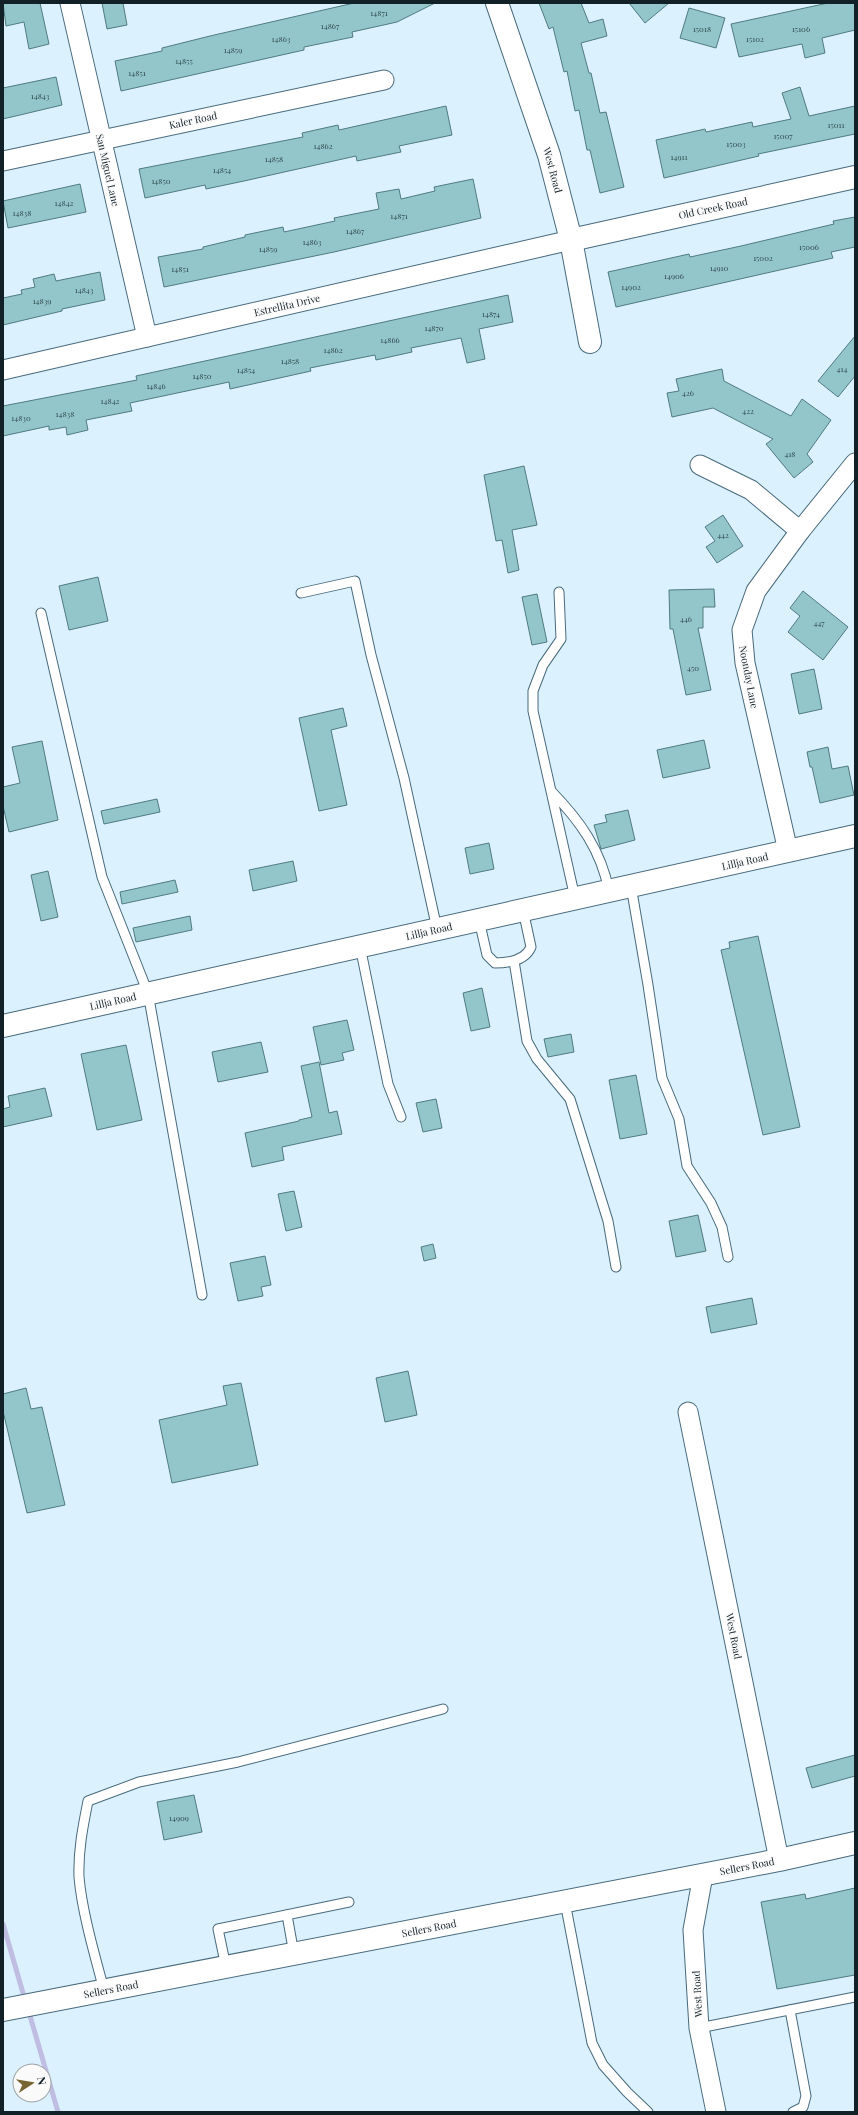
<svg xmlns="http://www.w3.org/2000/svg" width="858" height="2115" font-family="'Playfair Display',serif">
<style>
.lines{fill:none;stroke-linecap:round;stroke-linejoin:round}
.stream{stroke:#c0bde3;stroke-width:5}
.building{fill:#92c6cb;stroke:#507b7f}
.lane-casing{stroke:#486a7c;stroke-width:11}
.street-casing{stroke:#486a7c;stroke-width:21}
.secondary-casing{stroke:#486a7c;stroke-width:24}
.lane{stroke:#fff;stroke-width:9}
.street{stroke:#fff;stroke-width:19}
.secondary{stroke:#fff;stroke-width:22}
.labels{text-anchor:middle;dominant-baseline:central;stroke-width:3;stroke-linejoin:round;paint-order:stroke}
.number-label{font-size:8px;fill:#324a50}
.street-label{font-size:10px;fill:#122027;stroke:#fafafa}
</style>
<rect width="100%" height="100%" fill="#dbf1fd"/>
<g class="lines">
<!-- stream -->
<g class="stream">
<polyline points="3,1924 25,2000"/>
<polyline points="28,2009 58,2112"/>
</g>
</g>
<!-- building -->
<g class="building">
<polygon points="3,3 40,3 49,44 29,49 24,22 6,26"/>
<polygon points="102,3 123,3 127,25 107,29"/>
<polygon points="354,3 435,3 397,22 352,32 353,37 304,47 304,50 121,91 115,61 162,51 162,48 210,36"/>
<polygon points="539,3 581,3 589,23 603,19 607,36 581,43 589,73 591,73 600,113 606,112 624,187 600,193 590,150 587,150 579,110 575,111 567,71 564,72 553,27 549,29"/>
<polygon points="629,3 669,3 645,23"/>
<polygon points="828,3 855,3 855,30 822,38 825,53 805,58 802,44 739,57 731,24"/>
<polygon points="689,8 725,18 716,48 680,38"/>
<polygon points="56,77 62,105 3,119 3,88"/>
<polygon points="800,87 809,116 855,106 855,134 758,154 759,156 664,178 656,140 705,129 706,132 752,122 753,127 791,119 782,93"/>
<polygon points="446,106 452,135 399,146 401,152 357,161 356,156 244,181 206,189 205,185 145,198 139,169 303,137 302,133 338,125 339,130"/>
<polygon points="473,179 481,218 334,252 164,287 158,257 203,249 203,247 245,237 245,235 283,227 284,232 335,221 334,218 379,209 376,193 399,189 401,199 435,191 434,187"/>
<polygon points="80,184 86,212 8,228 3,201"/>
<polygon points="855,217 855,247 831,252 833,258 616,307 608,272 689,254 690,257 741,246 834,224 833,221"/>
<polygon points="100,272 105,300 62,309 62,311 3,325 3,298 22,294 21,290 35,287 33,279 54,274 56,281"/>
<polygon points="508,295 513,322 479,329 485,359 467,363 461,338 411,348 412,352 376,360 375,355 310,368 311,371 230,389 229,382 130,403 132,411 86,420 88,430 67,435 66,427 49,430 49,426 3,436 3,406 137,380 136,376"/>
<polygon points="855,336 855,376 838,397 818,381"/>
<polygon points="722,369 724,381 791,416 802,399 831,420 807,454 813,462 794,478 766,444 773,439 713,408 672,417 667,393 679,391 676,379"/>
<polygon points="524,466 537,525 512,530 519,570 508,573 502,540 496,541 484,475"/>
<polygon points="723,515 743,546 717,563 706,547 715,541 705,527"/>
<polygon points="98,577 108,621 69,630 59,586"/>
<polygon points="714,589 715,607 703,607 703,628 698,628 711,690 686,695 673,629 670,629 669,590"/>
<polygon points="803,591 848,627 823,660 788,632 800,616 790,608"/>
<polygon points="537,594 547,642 532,645 522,597"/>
<polygon points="814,669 822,709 799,714 791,674"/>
<polygon points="343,708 347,726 331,730 347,805 319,811 299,718"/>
<polygon points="704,740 710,768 663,778 657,750"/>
<polygon points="42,741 58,820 9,832 3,806 3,787 20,783 12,747"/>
<polygon points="828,747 832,769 848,766 854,795 820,803 812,767 810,767 807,752"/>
<polygon points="157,799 160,812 104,824 101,811"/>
<polygon points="628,810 635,840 601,849 594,825 607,822 605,815"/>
<polygon points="489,843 494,869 470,874 465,848"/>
<polygon points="293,861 297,881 253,891 249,870"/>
<polygon points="48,871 58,917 41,921 31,875"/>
<polygon points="175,880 178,892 122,904 120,892"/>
<polygon points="190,916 192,930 136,942 133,928"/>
<polygon points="758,936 800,1127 763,1135 721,950 730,948 729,942"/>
<polygon points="482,988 490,1027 471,1031 463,993"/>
<polygon points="347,1020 354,1050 342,1053 344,1060 321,1065 313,1027"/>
<polygon points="571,1034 574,1052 548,1057 544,1039"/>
<polygon points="261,1042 268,1072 218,1082 212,1052"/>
<polygon points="126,1045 142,1120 97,1130 81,1054"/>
<polygon points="319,1062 329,1113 337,1111 342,1134 282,1147 284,1160 252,1167 245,1133 299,1121 299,1120 312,1117 301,1066"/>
<polygon points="636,1075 647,1134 620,1139 609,1080"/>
<polygon points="45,1088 52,1116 3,1127 3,1109 10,1107 8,1096"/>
<polygon points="436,1099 442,1128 423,1132 416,1103"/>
<polygon points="294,1191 302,1227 286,1231 278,1194"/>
<polygon points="698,1215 706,1251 676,1257 669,1221"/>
<polygon points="433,1244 436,1258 424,1261 421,1247"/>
<polygon points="265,1256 271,1285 261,1287 263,1296 238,1301 230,1263"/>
<polygon points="752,1298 757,1324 711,1333 706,1307"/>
<polygon points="408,1371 417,1415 385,1422 376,1378"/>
<polygon points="241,1383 258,1465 172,1483 159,1420 227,1405 223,1386"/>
<polygon points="26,1388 31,1409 42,1407 65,1505 27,1513 3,1411 3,1394"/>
<polygon points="855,1755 855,1776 812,1788 806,1768"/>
<polygon points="194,1795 202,1832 164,1840 157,1802"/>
<polygon points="855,1888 855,1975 777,1989 761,1902 805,1894 806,1899"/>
</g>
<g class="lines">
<defs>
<g id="lane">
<polyline points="559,592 561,639 543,665 533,691 533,711 575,898"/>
<polyline points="301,593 355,581 371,655 404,778 437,929"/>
<polyline points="41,613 102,877 148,993 202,1295"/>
<path d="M552 792C580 821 601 850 609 891"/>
<polyline points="631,886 648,985 662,1078 679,1119 687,1166 711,1203 722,1227 728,1257"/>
<path d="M479 920 487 955 495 963C509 963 525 961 531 947L523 910"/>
<polyline points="360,946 388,1084 401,1117"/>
<polyline points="514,961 527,1041 537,1059 570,1099 608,1221 616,1267"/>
<polyline points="565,1902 592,2043 603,2065 627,2092 648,2112"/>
<polyline points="287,1915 294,1954"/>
<polyline points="226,1967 218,1929 349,1902"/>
<path d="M104 1990C95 1956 82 1912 79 1877 78 1851 83 1826 88 1801L139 1782 238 1762 443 1709"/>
<polyline points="790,2010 806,2096 803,2107 793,2112"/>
<polyline points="699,2028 855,1997"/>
</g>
<g id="street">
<polyline points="70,3 147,337"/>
<polyline points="3,161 384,80"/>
<polyline points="3,370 571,240"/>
<polyline points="700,465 751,490 800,531"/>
<polyline points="788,851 745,663 742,630 756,591 800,531 855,463"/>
<polyline points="688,1412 779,1860"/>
<polyline points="703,1875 693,1930 699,2028 716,2112"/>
</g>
<g id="secondary">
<polyline points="497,3 549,155 571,240 590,342"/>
<polyline points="571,240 855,177"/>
<polyline points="3,1026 855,836"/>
<polyline points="3,2010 779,1860 855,1843"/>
</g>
</defs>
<!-- lane casing -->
<use href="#lane" class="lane-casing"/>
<!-- street casing -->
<use href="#street" class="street-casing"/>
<!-- secondary casing -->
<use href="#secondary" class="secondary-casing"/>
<!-- lane -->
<use href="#lane" class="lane"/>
<!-- street -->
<use href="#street" class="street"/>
<!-- secondary -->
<use href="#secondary" class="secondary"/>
</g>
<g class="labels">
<!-- number labels -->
<g class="number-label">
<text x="379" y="12">14871</text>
<text x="330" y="25">14867</text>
<text x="702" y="28">15018</text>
<text x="801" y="28">15106</text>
<text x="281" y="38">14863</text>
<text x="755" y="38">15102</text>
<text x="233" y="49">14859</text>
<text x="184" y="60">14855</text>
<text x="137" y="72">14851</text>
<text x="40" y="95">14843</text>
<text x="836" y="124">15011</text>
<text x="783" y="135">15007</text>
<text x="736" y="143">15003</text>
<text x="323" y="145">14862</text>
<text x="679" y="156">14911</text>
<text x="274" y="158">14858</text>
<text x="222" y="169">14854</text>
<text x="161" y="180">14850</text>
<text x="64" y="202">14842</text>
<text x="22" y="212">14838</text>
<text x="399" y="215">14871</text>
<text x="355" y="230">14867</text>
<text x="312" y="241">14863</text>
<text x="809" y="246">15006</text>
<text x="268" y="248">14859</text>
<text x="763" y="257">15002</text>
<text x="719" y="267">14910</text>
<text x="180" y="268">14851</text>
<text x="674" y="275">14906</text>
<text x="631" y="286">14902</text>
<text x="84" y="289">14843</text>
<text x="42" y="300">14839</text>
<text x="491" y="313">14874</text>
<text x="434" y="327">14870</text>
<text x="390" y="339">14866</text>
<text x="333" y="349">14862</text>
<text x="290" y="360">14858</text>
<text x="842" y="368">414</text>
<text x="246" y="369">14854</text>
<text x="202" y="375">14850</text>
<text x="156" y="385">14846</text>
<text x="688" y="392">426</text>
<text x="110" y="400">14842</text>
<text x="748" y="410">422</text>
<text x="65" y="413">14838</text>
<text x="21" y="417">14830</text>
<text x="790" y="453">418</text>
<text x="723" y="534">442</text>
<text x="686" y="618">446</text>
<text x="819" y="622">447</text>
<text x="693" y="667">450</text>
<text x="179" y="1817">14909</text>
</g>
<!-- street labels -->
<g class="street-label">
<text transform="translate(193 120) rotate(-12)">Kaler Road</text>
<text transform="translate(108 170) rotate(77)">San Miguel Lane</text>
<text transform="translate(553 170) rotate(75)">West Road</text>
<text transform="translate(713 208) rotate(-12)">Old Creek Road</text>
<text transform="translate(287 305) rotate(-13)">Estrellita Drive</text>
<text transform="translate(749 677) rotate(79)">Noonday Lane</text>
<text transform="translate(745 861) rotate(-13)">Lillja Road</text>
<text transform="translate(429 931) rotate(-13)">Lillja Road</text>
<text transform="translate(113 1001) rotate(-13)">Lillja Road</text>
<text transform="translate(734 1636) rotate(79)">West Road</text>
<text transform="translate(747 1866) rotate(-11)">Sellers Road</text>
<text transform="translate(429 1928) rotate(-11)">Sellers Road</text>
<text transform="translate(111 1989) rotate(-11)">Sellers Road</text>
<text transform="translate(697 1994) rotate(-93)">West Road</text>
</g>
</g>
<!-- border -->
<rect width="858" height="2115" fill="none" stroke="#122027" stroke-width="8"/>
<!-- north arrow -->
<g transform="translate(32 2083) rotate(78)"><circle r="19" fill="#fafafa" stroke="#9da3a6"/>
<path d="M0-3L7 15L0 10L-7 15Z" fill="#786534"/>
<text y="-6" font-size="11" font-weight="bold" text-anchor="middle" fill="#122027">N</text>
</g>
</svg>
